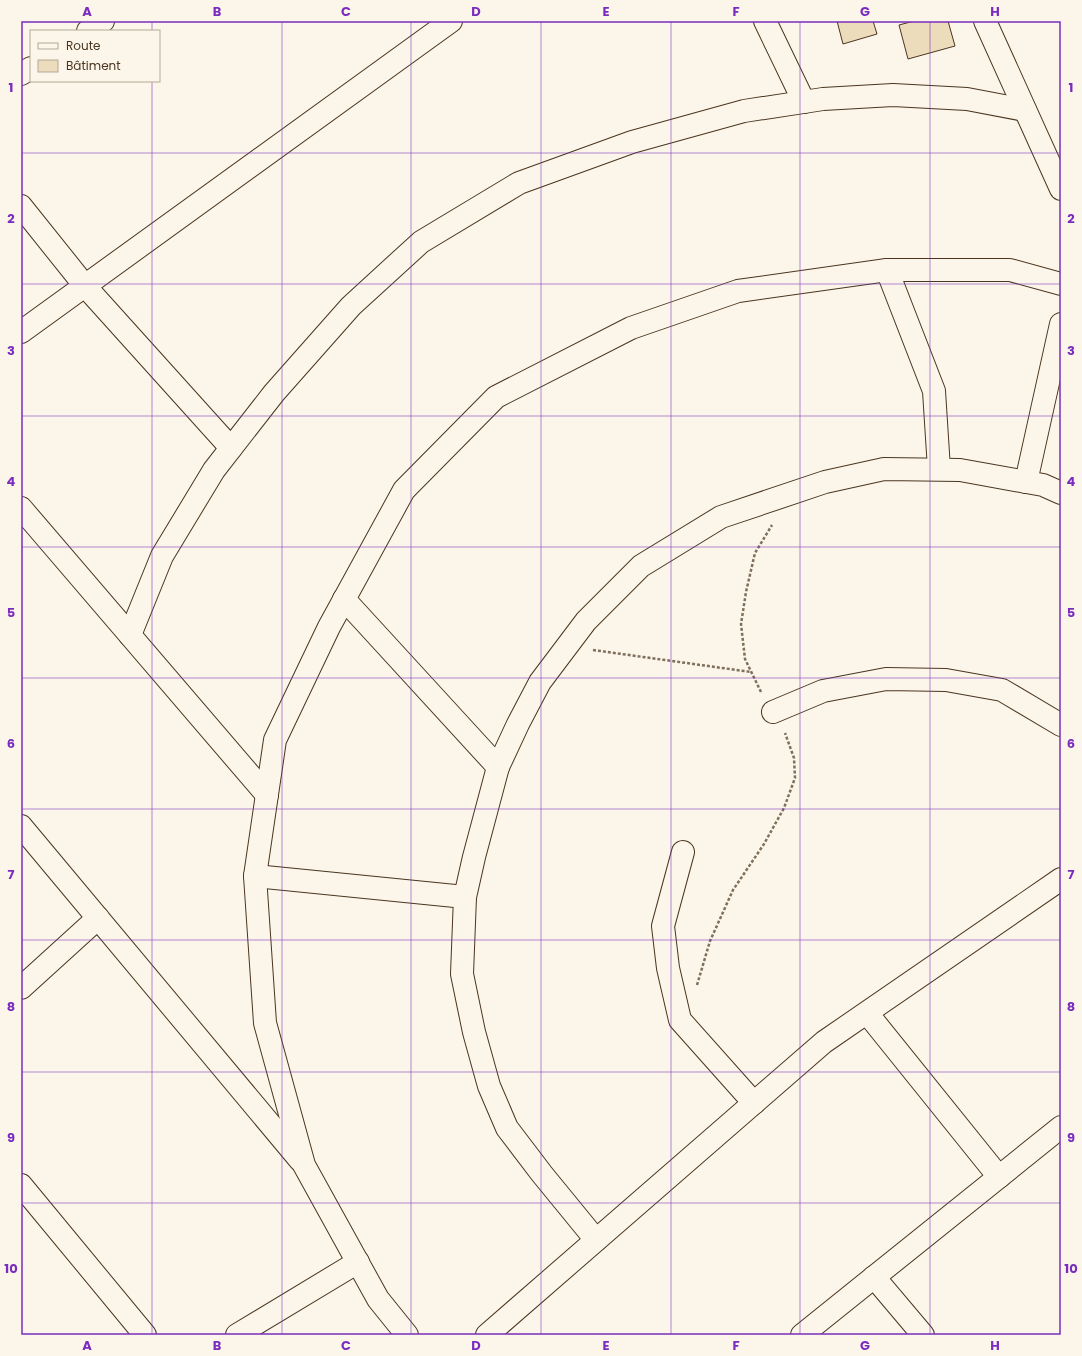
<svg xmlns="http://www.w3.org/2000/svg" width="1082" height="1356" font-family="Poppins,sans-serif">
<style>
.building{fill:#ecdcbc;stroke:#4a3520}
.lines{fill:none;stroke-linecap:round;stroke-linejoin:round}
.street-casing{stroke:#4a3520;stroke-width:24}
.path{stroke:#7f6f5c;stroke-width:2.5;stroke-dasharray:3 2;stroke-linecap:butt}
.street{stroke:#fbf6e9;stroke-width:22}
.grid{fill:none;stroke:#7b2cbf;stroke-width:1;stroke-opacity:0.55}
.neatline{fill:none;stroke:#7b2cbf;stroke-width:1.5}
.grid-label{font-size:13px;text-anchor:middle;font-weight:bold;fill:#7b2cbf}
</style>
<rect width="100%" height="100%" fill="#fbf6e9"/>
<!-- building -->
<g class="building">
<polygon points="837,21 873,21 877,34 843,44"/>
<polygon points="914,21 948,21 955,46 908,59 899,25"/>
</g>
<g class="lines">
<defs>
<g id="street">
<polyline points="765,21 804,102"/>
<polyline points="985,21 1061,189"/>
<polyline points="88,31 103,21"/>
<polyline points="21,74 31,68"/>
<polyline points="21,206 85,286 231,448"/>
<polyline points="887,270 934,391 939,469"/>
<polyline points="21,332 451,21"/>
<polyline points="1026,482 1061,324"/>
<polyline points="21,508 267,795"/>
<polyline points="344,599 498,767"/>
<polyline points="130,635 162,556 214,470 274,393 351,306 421,242 519,183 632,142 744,111 823,99 893,95 967,99 1025,110"/>
<polyline points="773,712 823,691 886,679 946,680 1002,690 1061,725"/>
<polyline points="21,826 300,1160"/>
<polyline points="683,852 663,926 668,968 680,1020 754,1103"/>
<polyline points="255,876 465,897"/>
<polyline points="21,988 98,918"/>
<polyline points="867,1013 999,1177"/>
<polyline points="21,1185 145,1335"/>
<polyline points="596,1240 542,1174 507,1128 489,1086 474,1032 462,974 465,897 474,857 498,767 518,724 540,682 586,621 641,566 721,517 825,482 884,469 960,470 1043,485 1061,493"/>
<polyline points="874,1277 923,1335"/>
<polyline points="237,1335 358,1262"/>
<polyline points="407,1335 378,1299 304,1165 265,1023 255,876 275,740 329,627 404,490 496,397 631,328 738,291 887,270 1010,270 1061,284"/>
<polyline points="487,1335 824,1042 1061,879"/>
<polyline points="802,1335 1061,1127"/>
</g>
</defs>
<!-- street casing -->
<use href="#street" class="street-casing"/>
<!-- path -->
<g class="path">
<polyline points="593,650 751,672"/>
<polyline points="761,692 745,659 741,624 746,592 755,553 772,525"/>
<polyline points="697,985 710,941 733,890 764,844 784,808 795,778 794,758 785,733"/>
</g>
<!-- street -->
<use href="#street" class="street"/>
</g>
<!-- grid -->
<path class="grid" d="M152 21V31M282 21V1335M411 21V1335M541 21V1335M671 21V1335M800 21V1335M930 21V1335M152 81V1335M21 153H1061M21 284H1061M21 416H1061M21 547H1061M21 678H1061M21 809H1061M21 940H1061M21 1072H1061M21 1203H1061"/>
<!-- border -->
<rect width="1082" height="1356" fill="none" stroke="#fbf6e9" stroke-width="44"/>
<!-- legend -->
<rect x="30" y="30" width="130" height="52" fill="#fbf6e9" stroke="#b4a999"/>
<rect x="38" y="43" width="20" height="6" fill="#fbf6e9" stroke="#b4a999"/>
<text x="66" y="50" font-size="12" fill="#4a3520">Route</text>
<rect x="38" y="60" width="20" height="12" fill="#ecdcbc" stroke="#b4a999"/>
<text x="66" y="70" font-size="12" fill="#4a3520">Bâtiment</text>
<rect x="22" y="22" width="1038" height="1312" class="neatline"/>
<g class="grid-label">
<text x="87" y="16">A</text>
<text x="217" y="16">B</text>
<text x="346" y="16">C</text>
<text x="476" y="16">D</text>
<text x="606" y="16">E</text>
<text x="736" y="16">F</text>
<text x="865" y="16">G</text>
<text x="995" y="16">H</text>
<text x="11" y="92">1</text>
<text x="1071" y="92">1</text>
<text x="11" y="223">2</text>
<text x="1071" y="223">2</text>
<text x="11" y="355">3</text>
<text x="1071" y="355">3</text>
<text x="11" y="486">4</text>
<text x="1071" y="486">4</text>
<text x="11" y="617">5</text>
<text x="1071" y="617">5</text>
<text x="11" y="748">6</text>
<text x="1071" y="748">6</text>
<text x="11" y="879">7</text>
<text x="1071" y="879">7</text>
<text x="11" y="1011">8</text>
<text x="1071" y="1011">8</text>
<text x="11" y="1142">9</text>
<text x="1071" y="1142">9</text>
<text x="11" y="1273">10</text>
<text x="1071" y="1273">10</text>
<text x="87" y="1350">A</text>
<text x="217" y="1350">B</text>
<text x="346" y="1350">C</text>
<text x="476" y="1350">D</text>
<text x="606" y="1350">E</text>
<text x="736" y="1350">F</text>
<text x="865" y="1350">G</text>
<text x="995" y="1350">H</text>
</g>
</svg>
